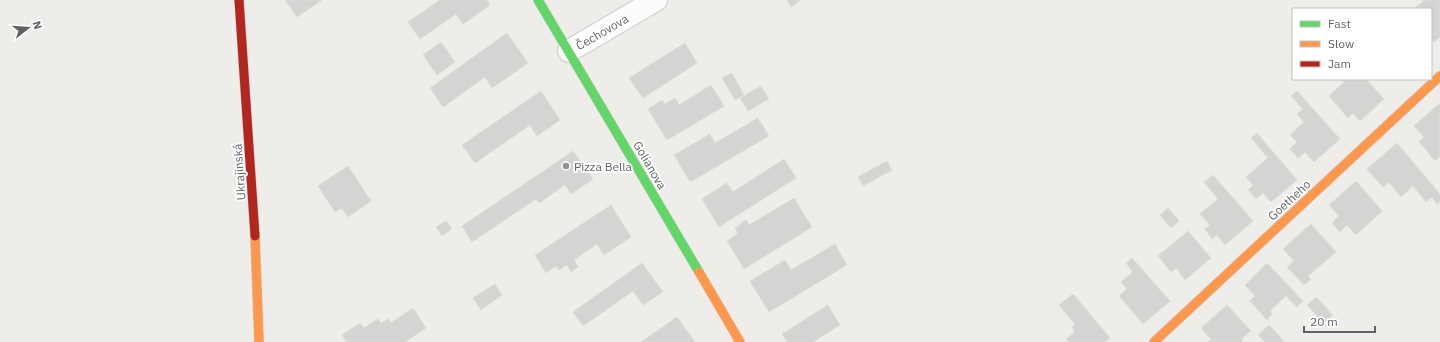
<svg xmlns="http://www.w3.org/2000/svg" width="1440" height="342" font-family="'IBM Plex Sans',sans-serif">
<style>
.building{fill:#d6d4d3;stroke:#dedcd9}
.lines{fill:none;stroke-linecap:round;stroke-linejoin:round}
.street-casing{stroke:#c9c9ca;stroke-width:24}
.fast-casing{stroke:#c9c9c9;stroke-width:10}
.slow-casing{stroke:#c9c9c9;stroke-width:10}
.jam-casing{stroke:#c9c9c9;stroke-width:10}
.street{stroke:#fdfcfc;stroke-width:22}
.fast{stroke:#63d668;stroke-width:9}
.slow{stroke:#ff974d;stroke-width:9}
.jam{stroke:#b3261e;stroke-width:9}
.poi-dot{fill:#919396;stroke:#fff;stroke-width:1.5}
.labels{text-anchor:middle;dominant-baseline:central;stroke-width:3.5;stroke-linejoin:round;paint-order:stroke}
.street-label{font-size:12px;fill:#5f6368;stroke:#fff}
.poi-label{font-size:12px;fill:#5f6368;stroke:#fff;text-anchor:start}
</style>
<rect width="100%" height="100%" fill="#efedea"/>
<!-- building -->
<g class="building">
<polygon points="285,0 322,0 297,17"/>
<polygon points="440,0 487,0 490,5 463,24 456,14 420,39 408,22"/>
<polygon points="787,0 801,0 791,7"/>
<polygon points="1422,0 1440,0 1440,37 1434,42 1431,38 1431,9 1413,9 1423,2"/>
<polygon points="507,33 528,63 492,88 485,77 443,107 430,88"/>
<polygon points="441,42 455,62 437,75 423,55"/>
<polygon points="685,43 697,63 643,98 629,78"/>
<polygon points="732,73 744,95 735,100 722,78"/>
<polygon points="1341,79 1366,79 1384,99 1360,121 1353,113 1348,118 1329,96 1344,82"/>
<polygon points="711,85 724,106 667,140 648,109 662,100 665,104 675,98 679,105"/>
<polygon points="761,86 769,99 748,111 740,98"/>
<polygon points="541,91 560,120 537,136 530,125 475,163 462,145"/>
<polygon points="1297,91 1340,139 1314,162 1305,152 1298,158 1290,149 1297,142 1290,135 1304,122 1297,114 1303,109 1291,96"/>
<polygon points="1440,103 1440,156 1435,161 1419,141 1424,137 1414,126"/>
<polygon points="758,118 769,136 690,182 674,155 710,134 715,143"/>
<polygon points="1257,133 1297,180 1271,202 1263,193 1256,199 1248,190 1253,185 1246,177 1268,158 1251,138"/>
<polygon points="1397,143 1440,194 1440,202 1437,204 1432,197 1426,202 1413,186 1401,197 1389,182 1383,187 1367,169"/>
<polygon points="573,151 593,179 571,194 565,185 539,203 536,199 472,242 462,226"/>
<polygon points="784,159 796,178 719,227 702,199 727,183 733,192"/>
<polygon points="887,161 892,170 863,186 858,177"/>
<polygon points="348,166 371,201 348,217 342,208 335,212 318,186"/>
<polygon points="1213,175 1253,221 1225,245 1217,235 1212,239 1205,229 1210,225 1200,214 1218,199 1204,182"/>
<polygon points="1356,181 1382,211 1356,235 1347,225 1340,232 1332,223 1339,216 1329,205"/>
<polygon points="794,198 812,227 744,269 727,241 738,233 735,228 746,220 749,225"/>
<polygon points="611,205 631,237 604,255 597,244 574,260 578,267 571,272 567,265 559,270 556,266 546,273 535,255"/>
<polygon points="1168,208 1179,221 1171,228 1160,215"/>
<polygon points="446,221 452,229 442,236 436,227"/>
<polygon points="1311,224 1336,252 1308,276 1311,279 1304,285 1287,267 1294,261 1283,249"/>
<polygon points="1188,231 1211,258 1185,280 1176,268 1171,272 1158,256"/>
<polygon points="835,244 847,265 769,312 750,281 785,260 791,270"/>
<polygon points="1132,258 1170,301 1143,324 1119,296 1127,289 1121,282 1133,272 1126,263"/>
<polygon points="642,263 663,292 643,305 633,291 583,326 573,312"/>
<polygon points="1267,263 1303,301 1297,307 1286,296 1270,311 1272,314 1267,320 1250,301 1255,296 1245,285"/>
<polygon points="495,284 502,295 481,310 473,298"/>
<polygon points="1073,294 1110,338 1105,342 1069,342 1066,339 1075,332 1072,327 1075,324 1059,305"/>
<polygon points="1316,297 1333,315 1324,323 1307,305"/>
<polygon points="828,305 840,325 813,342 787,342 782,334"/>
<polygon points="1227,305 1251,331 1241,339 1244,342 1208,342 1211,339 1201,328"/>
<polygon points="413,308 426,328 405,342 347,342 342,335 360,323 364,328 378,319 381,323 388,319 391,323"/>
<polygon points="677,317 695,342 641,342"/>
<polygon points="1269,325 1284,341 1283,342 1265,342 1258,335"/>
</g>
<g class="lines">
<defs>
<polyline id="street" points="569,51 656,0"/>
<polyline id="fast" points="538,0 699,272"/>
<g id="slow">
<polyline points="255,236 259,342"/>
<polyline points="699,272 740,342"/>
<polyline points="1154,342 1440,76"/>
</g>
<polyline id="jam" points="239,0 255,236"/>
</defs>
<!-- street casing -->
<use href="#street" class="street-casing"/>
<!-- fast casing -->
<use href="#fast" class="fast-casing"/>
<!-- slow casing -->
<use href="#slow" class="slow-casing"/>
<!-- jam casing -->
<use href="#jam" class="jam-casing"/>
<!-- street -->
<use href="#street" class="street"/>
<!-- fast -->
<use href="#fast" class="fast"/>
<!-- slow -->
<use href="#slow" class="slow"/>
<!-- jam -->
<use href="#jam" class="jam"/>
</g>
<!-- markers -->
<circle class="poi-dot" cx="566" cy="166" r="4"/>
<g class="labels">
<!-- street labels -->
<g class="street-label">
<text transform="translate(602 32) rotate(-30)">Čechovova</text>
<text transform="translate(650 165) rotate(60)">Golianova</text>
<text transform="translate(239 172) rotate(-94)">Ukrajinská</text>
<text transform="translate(1289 200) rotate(-43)">Goetheho</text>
</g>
<!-- poi labels -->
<g class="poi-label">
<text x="574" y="166">Pizza Bella</text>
</g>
</g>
<!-- legend -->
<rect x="1292" y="8" width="140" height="72" fill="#ffffff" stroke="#bfc1c3"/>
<rect x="1300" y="21" width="20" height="6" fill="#63d668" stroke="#bfc1c3"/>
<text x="1328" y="28" font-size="12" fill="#5f6368">Fast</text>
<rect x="1300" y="41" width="20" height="6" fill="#ff974d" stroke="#bfc1c3"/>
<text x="1328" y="48" font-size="12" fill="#5f6368">Slow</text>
<rect x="1300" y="61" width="20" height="6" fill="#b3261e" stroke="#bfc1c3"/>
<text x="1328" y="68" font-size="12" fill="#5f6368">Jam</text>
<!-- north arrow -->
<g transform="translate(28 28) rotate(73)" stroke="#ffffff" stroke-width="3" paint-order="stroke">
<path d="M0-3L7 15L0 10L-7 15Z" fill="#5f6368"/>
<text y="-6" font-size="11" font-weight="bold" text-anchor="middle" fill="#5f6368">N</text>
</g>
<!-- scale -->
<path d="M1304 326v6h71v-6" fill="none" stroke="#5f6368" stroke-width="2"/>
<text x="1310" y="326" font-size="12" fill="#5f6368" stroke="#ffffff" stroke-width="3" paint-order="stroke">20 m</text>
</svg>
